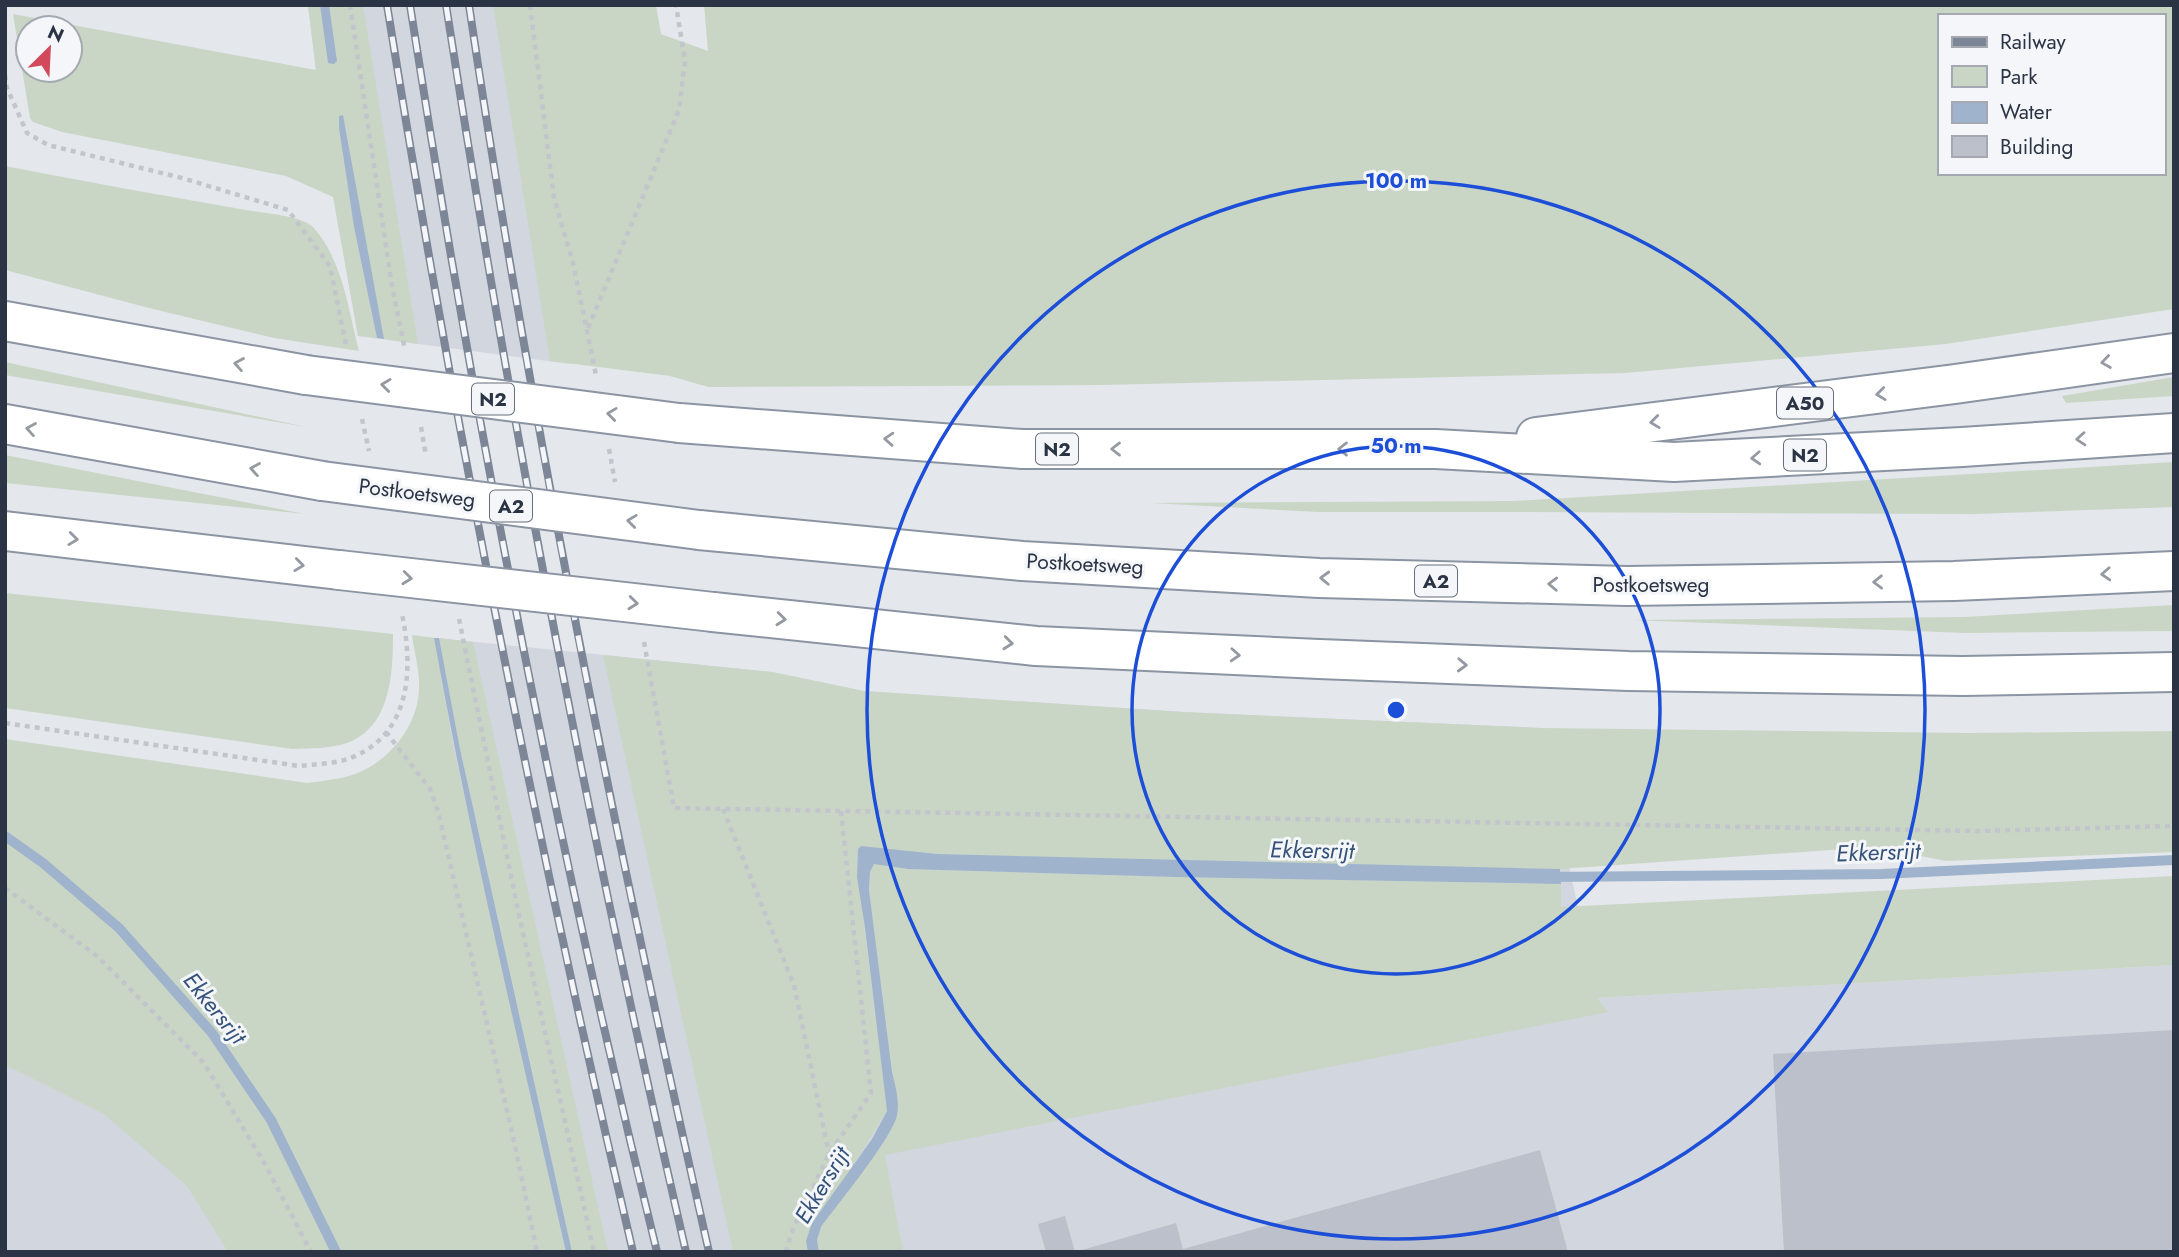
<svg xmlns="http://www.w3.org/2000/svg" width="2179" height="1257" font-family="Jost,sans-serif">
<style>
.built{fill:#d2d6de}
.green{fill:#c9d6c5;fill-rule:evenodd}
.water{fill:#9fb4cc}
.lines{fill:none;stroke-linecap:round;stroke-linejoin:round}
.stream{stroke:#9fb4cc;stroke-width:10}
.building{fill:#bbc0ca}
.highway-casing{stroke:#8b94a3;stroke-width:42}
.path{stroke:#c2c5cb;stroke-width:4.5;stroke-dasharray:5 5;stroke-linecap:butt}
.highway{stroke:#fff;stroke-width:38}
.rail-casing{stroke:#7d8696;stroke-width:8}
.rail{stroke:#f4f6f9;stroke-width:5;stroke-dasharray:16;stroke-linecap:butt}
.highway-bridge-casing{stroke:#8b94a3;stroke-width:42;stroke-linecap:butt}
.highway-bridge{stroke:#fff;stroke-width:38}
.oneway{stroke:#959aa2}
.ring{fill:none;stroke:#1d4ed8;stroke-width:3.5}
.labels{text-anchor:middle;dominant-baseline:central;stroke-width:6;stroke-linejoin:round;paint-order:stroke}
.shield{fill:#f4f6f9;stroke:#676e7b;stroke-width:2}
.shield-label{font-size:19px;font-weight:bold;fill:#2b3445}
.street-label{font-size:21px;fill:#2b3445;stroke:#f4f6f9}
.water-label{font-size:23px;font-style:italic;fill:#34527a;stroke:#f4f6f9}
.centre{fill:#1d4ed8;stroke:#f4f6f9;stroke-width:3.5}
.ring-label{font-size:21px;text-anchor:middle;font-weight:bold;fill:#1d4ed8;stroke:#f4f6f9;stroke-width:6;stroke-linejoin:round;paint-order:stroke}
</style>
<rect width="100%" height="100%" fill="#e4e7ec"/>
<!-- built -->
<g class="built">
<polygon points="308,5 522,5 571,364 358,336 326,154"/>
<polygon points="416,636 772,672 864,691 1183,712 1540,728 1597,998 2174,965 2174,1252 555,1252"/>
<polygon points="5,1048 210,1166 269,1252 5,1252"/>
</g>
<!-- green -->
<g class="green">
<path d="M308 5H320L328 62 337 61 329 5H363L418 344 384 339 365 242 346 128H339L354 227 377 338 358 336 333 197 286 176 62 132 33 122 30 118 13 14 316 70ZM28 28H70V70H28Z"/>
<path d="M493 5H656L661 34 708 51 704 5H2174V309L1946 344 1625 373 1102 385 708 387 670 376 550 361ZM1939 16H2163V173H1939Z"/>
<path d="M5 166C87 182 170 197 252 211 267 213 304 217 313 227 343 260 348 309 359 351L274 338 153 309 5 270Z"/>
<polygon points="5,362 306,427 5,375"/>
<polygon points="2174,377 2174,396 2066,403 2062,396"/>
<polygon points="5,455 305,514 5,483"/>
<polygon points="2174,462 2174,507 1974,514 1511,512 1318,512 1151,503 1515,501"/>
<path d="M5 593 393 634C393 673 391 727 347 743 329 749 310 748 292 749L5 708Z"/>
<polygon points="2174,605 2174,631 1965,633 1632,620 1964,617"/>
<path d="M412 635 434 638 454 750 566 1252H228L187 1186 104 1114 5 1065V739L307 783C321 781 335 780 349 776 388 765 421 724 419 683 419 668 414 651 412 635Z"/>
<polygon points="439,638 473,642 608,1252 572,1252 460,749"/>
<polygon points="603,655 772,672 864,691 1183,712 1541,728 1969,733 2174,731 2174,852 1946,861 1874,847 1560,869 1177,861 859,852 857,868 887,1111 806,1241 808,1252 733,1252"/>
<polygon points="881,863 908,869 1175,877 1561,884 1561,907 2174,876 2174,965 1597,998 1608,1012 885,1155 903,1252 819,1252 817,1240 821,1227 892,1127 898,1100 892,1072 869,890 871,867 874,864"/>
</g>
<!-- water -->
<g class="water">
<polygon points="320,5 329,5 337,61 334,64 328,63"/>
<polygon points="343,115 384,339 377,338 354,227 339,128 339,116"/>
<path d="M434 638H439L460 749 572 1252H566C520 1048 471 844 434 638Z"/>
<path d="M861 846 937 854 1560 869 1561 884 1175 877 908 869 874 864 870 872 869 890 892 1072C895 1085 900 1101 897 1115 893 1137 837 1205 821 1227L817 1240 819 1252H808L806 1241 812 1223 872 1139 887 1111 865 928 857 877 858 849Z"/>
</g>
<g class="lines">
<!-- stream -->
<g class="stream">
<polyline points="5,836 43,863 119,928 212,1033 271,1120 336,1252"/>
<polyline points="1546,877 1881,874 2174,860"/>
</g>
</g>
<!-- building -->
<g class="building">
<polygon points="2174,1030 2174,1252 1784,1252 1773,1054"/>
<polygon points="1540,1150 1568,1252 1075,1252 1176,1223 1183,1249"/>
<polygon points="1065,1216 1075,1252 1046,1252 1038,1224"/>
</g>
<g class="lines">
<defs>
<g id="highway">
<polyline points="5,321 306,375"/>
<polyline points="679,423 1022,449 1436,449 1674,462 1962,447 2174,433"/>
<polyline points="5,424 322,481"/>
<polyline points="1536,437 1955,384 2174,353"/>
<polyline points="699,530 1022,561 1319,578 1627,586 1954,581 2174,571"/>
<polyline points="5,531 339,570"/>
<polyline points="713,612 1036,646 1319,659 1628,671 1963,676 2174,672"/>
</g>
</defs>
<!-- highway casing -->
<use href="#highway" class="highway-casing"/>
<!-- path -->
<g class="path">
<polyline points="350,5 392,286 405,350"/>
<polyline points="530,5 554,198 573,263 596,375"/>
<polyline points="5,75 7,88 27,133 48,145 182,178 288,210 330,266 346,345"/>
<polyline points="588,328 679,110 685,61 676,5"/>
<polyline points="362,419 369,451"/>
<polyline points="421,427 426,456"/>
<polyline points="609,449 615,482"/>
<polyline points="459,619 519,915 594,1252"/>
<polyline points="644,642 674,808 1978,831 2174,826"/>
<path d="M5 723 299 766C317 764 336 764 353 757 412 732 413 667 402 614"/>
<polyline points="386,732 430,789 438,811 516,1150 537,1252"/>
<polyline points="723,809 794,985 829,1154"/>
<polyline points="5,888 97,956 204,1063 266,1166 311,1252"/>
<polyline points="786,1252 791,1234 829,1154 871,1093 841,811"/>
</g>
<!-- highway -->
<use href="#highway" class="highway"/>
<defs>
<g id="rail">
<path d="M387 5C454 424 536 839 633 1252"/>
<path d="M410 5C475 423 556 841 657 1252"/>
<path d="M446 5C511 424 590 839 686 1252"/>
<path d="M469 5C531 424 615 839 709 1252"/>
</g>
</defs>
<!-- rail casing -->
<use href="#rail" class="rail-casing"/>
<!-- rail -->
<use href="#rail" class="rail"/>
<defs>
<g id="highway-bridge">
<polyline points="306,375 679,423"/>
<polyline points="322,481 699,530"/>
<polyline points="339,570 713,612"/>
</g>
</defs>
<!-- highway-bridge casing -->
<use href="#highway-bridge" class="highway-bridge-casing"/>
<!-- highway-bridge -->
<use href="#highway-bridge" class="highway-bridge"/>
</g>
<!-- one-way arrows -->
<defs><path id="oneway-chevron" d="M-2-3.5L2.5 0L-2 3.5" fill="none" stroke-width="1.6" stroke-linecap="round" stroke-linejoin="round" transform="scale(1.75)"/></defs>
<g class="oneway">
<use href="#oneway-chevron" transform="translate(2106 362) rotate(172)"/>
<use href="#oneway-chevron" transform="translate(239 364) rotate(-170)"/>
<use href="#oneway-chevron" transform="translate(386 385) rotate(-173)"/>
<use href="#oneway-chevron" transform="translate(1881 394) rotate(173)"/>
<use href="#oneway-chevron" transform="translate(612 414) rotate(-173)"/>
<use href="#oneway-chevron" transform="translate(1655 422) rotate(173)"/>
<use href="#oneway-chevron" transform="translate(31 429) rotate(-170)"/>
<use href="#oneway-chevron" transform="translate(889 439) rotate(-176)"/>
<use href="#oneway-chevron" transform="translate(2081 439) rotate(176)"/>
<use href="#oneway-chevron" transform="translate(1116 449) rotate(180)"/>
<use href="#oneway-chevron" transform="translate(1343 449) rotate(180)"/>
<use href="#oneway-chevron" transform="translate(1756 458) rotate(177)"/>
<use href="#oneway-chevron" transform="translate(255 469) rotate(-170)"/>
<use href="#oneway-chevron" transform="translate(632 521) rotate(-173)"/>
<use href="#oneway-chevron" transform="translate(73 539) rotate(7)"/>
<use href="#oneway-chevron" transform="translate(299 565) rotate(7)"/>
<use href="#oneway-chevron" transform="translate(2106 574) rotate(177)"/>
<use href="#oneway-chevron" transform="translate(407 578) rotate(6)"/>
<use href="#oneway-chevron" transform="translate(1325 578) rotate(-178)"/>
<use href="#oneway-chevron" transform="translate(1878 582) rotate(179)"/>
<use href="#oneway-chevron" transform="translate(1553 584) rotate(-178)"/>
<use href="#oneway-chevron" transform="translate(633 603) rotate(6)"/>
<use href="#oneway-chevron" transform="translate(781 619) rotate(6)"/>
<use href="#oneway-chevron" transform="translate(1008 643) rotate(6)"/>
<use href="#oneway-chevron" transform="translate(1235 655) rotate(3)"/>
<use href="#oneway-chevron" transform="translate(1462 665) rotate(2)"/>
</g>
<!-- distance rings -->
<g class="ring">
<circle cx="1396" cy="710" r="264"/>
<circle cx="1396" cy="710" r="529"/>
</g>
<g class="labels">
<!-- shield labels -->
<g class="shield">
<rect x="472" y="383.5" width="42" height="31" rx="5"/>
<rect x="1777" y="387.5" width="56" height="31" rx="5"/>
<rect x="1036" y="433.5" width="42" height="31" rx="5"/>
<rect x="1784" y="439.5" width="42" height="31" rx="5"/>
<rect x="490" y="490.5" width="42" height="31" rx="5"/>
<rect x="1415" y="565.5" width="42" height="31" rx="5"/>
</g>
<g class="shield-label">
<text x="493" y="399">N2</text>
<text x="1805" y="403">A50</text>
<text x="1057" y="449">N2</text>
<text x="1805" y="455">N2</text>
<text x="511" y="506">A2</text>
<text x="1436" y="581">A2</text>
</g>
<!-- street labels -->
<g class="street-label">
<text transform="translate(417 493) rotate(7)">Postkoetsweg</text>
<text transform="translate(1085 564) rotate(3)">Postkoetsweg</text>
<text x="1651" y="585">Postkoetsweg</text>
</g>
<!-- water labels -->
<g class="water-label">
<text transform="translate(1312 850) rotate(1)">Ekkersrijt</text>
<text transform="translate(1878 852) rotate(-2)">Ekkersrijt</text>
<text transform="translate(215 1008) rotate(51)">Ekkersrijt</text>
<text transform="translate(822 1185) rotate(-59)">Ekkersrijt</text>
</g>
</g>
<circle cx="1396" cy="710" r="10" class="centre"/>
<g class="ring-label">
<text x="1396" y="188">100 m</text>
<text x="1396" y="453">50 m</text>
</g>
<!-- border -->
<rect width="2179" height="1257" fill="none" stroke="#2b3445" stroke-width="14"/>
<!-- legend -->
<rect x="1938" y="14" width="228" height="161" fill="#f4f6f9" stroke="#a4a8b1" stroke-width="2"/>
<rect x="1952" y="37" width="35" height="10" fill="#7d8696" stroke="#a4a8b1" stroke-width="2"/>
<text x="2000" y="49" font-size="21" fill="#2b3445">Railway</text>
<rect x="1952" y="66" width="35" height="21" fill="#c9d6c5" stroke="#a4a8b1" stroke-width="2"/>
<text x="2000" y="84" font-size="21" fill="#2b3445">Park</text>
<rect x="1952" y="102" width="35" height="21" fill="#9fb4cc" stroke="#a4a8b1" stroke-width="2"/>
<text x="2000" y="119" font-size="21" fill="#2b3445">Water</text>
<rect x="1952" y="136" width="35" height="21" fill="#bbc0ca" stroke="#a4a8b1" stroke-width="2"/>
<text x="2000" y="154" font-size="21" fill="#2b3445">Building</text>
<!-- north arrow -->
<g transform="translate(49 49) rotate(24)"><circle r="33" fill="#f4f6f9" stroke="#a4a8b1" stroke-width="2"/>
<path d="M0-5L12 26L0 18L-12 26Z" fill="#d1495b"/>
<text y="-10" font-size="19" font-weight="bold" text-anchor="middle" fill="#2b3445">N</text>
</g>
</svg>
